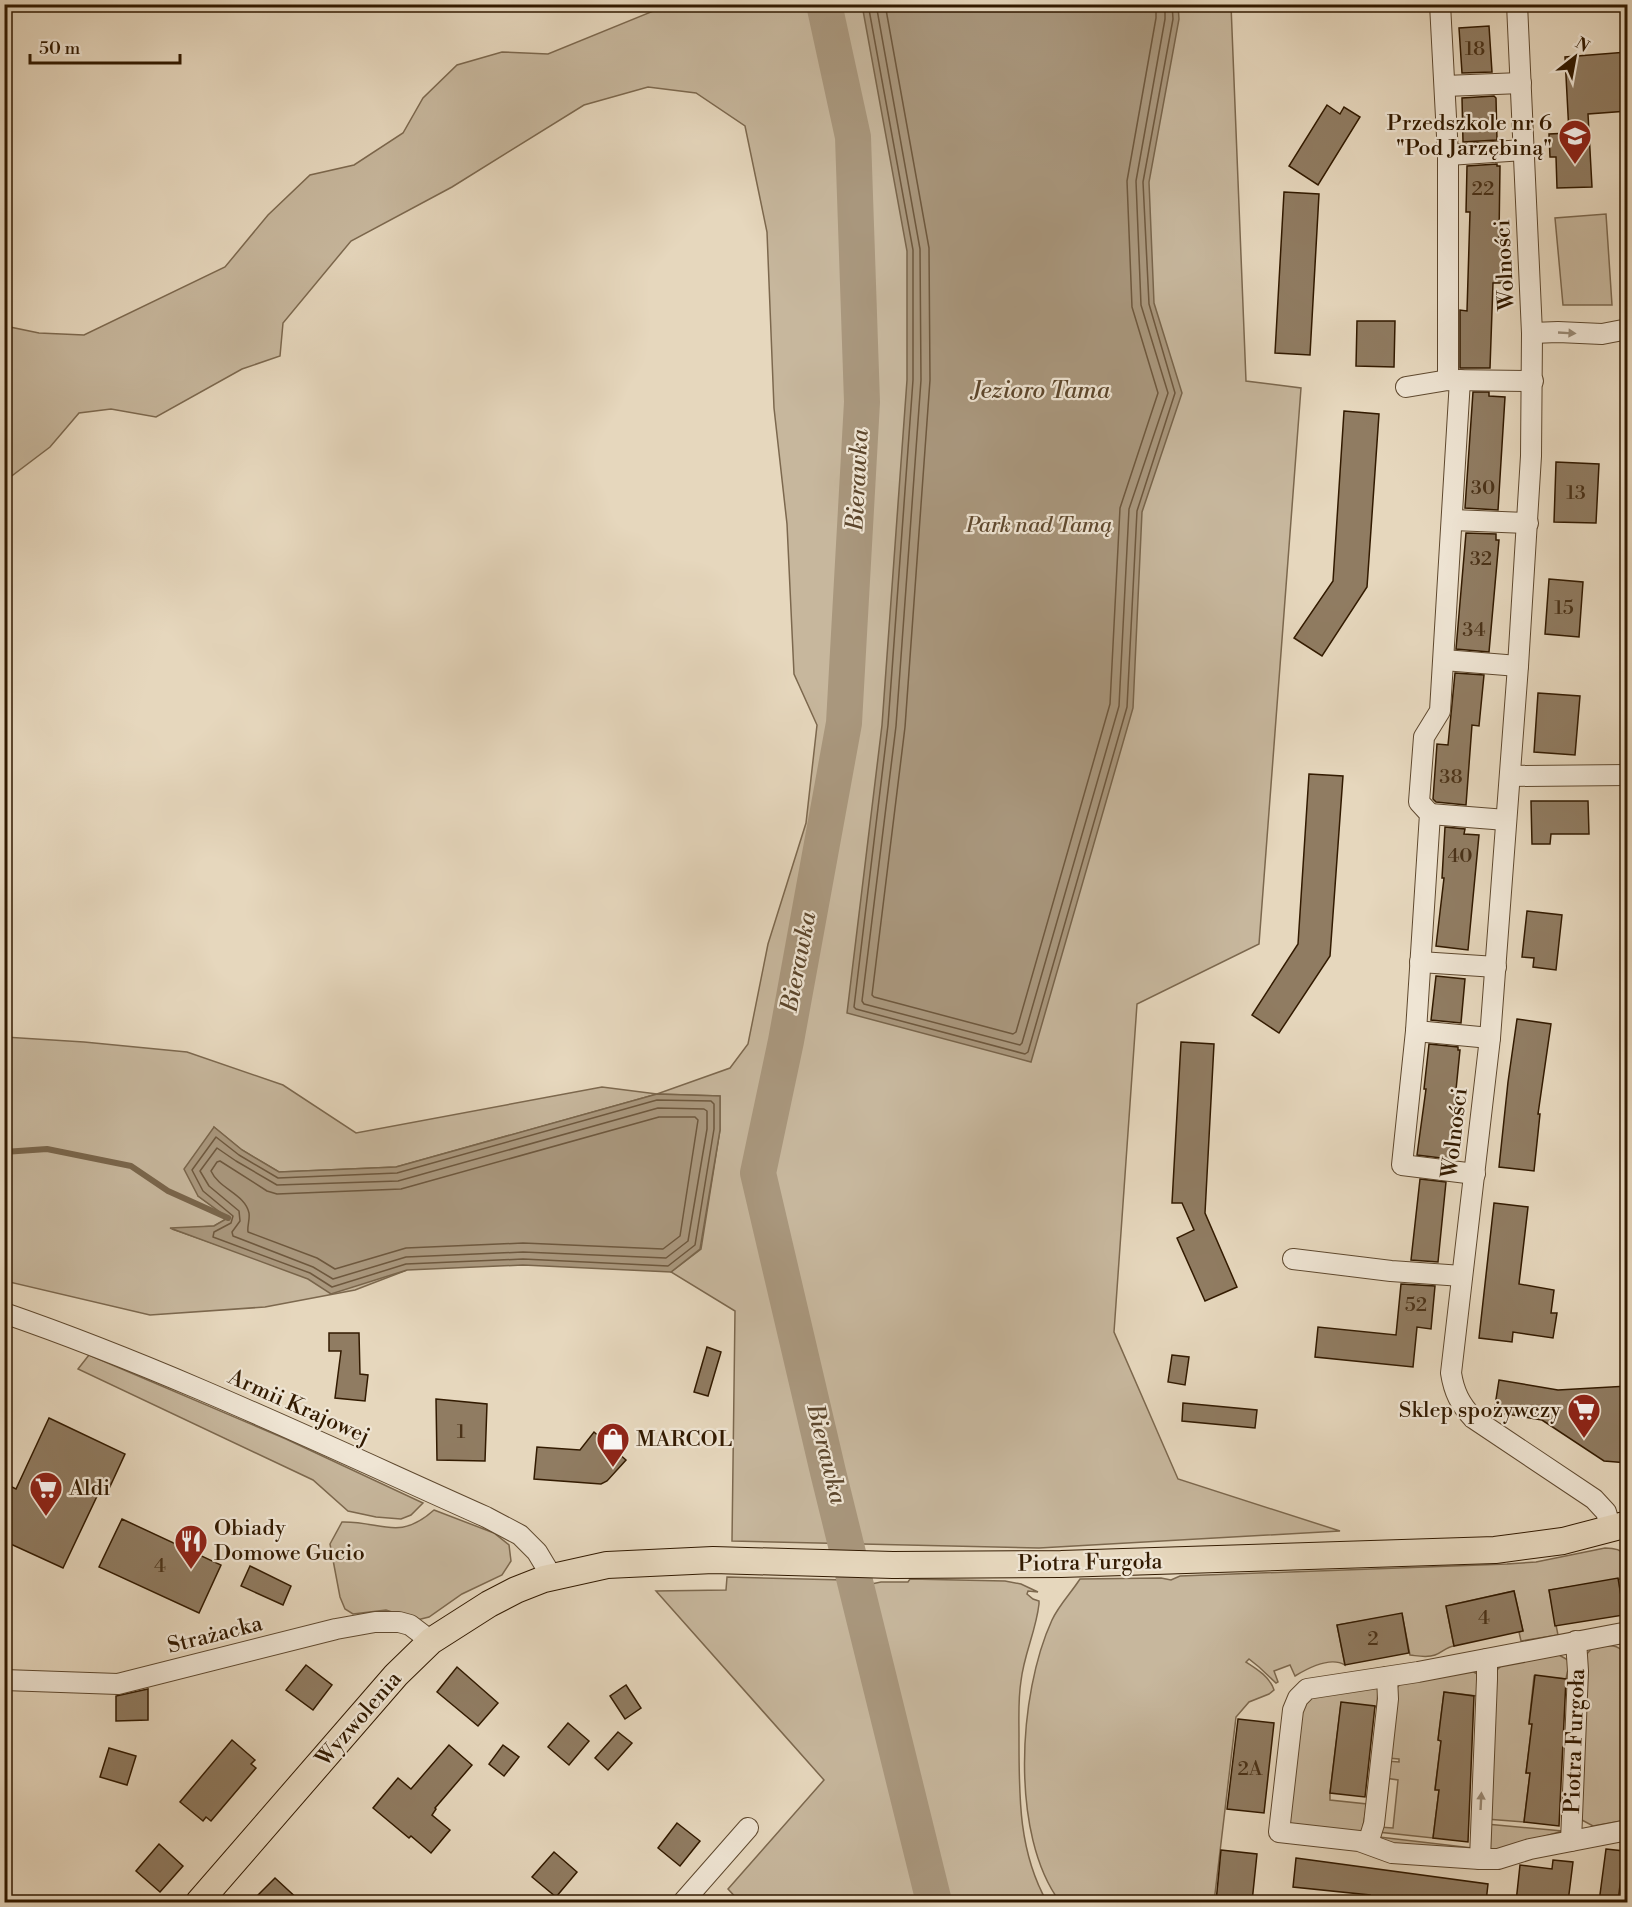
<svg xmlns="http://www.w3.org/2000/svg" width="1632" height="1907" font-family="'Libre Bodoni',serif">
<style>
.green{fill:#c7b79d;stroke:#7c684e;stroke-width:1.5}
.water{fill:#a9977d;stroke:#79654b;stroke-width:1.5}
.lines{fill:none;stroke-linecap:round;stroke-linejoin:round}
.shore{stroke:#6e583e;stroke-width:1.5}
.stream{stroke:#79654b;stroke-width:6}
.river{stroke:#a9977d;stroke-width:36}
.building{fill:#907c62;stroke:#321a00;stroke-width:1.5}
.minor-casing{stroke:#5f492f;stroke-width:22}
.major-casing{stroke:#321a00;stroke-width:28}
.minor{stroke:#efe5d4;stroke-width:20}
.major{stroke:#e6d7bd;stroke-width:26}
.oneway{fill:#9a8a75}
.labels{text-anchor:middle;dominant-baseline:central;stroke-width:4.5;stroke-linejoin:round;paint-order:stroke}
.number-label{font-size:20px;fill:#4a3218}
.poi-label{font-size:22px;fill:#321a00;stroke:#efe5d4;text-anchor:start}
.street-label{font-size:22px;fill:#321a00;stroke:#efe5d4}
.park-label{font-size:22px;font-style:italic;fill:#5f492f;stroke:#efe5d4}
.water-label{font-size:24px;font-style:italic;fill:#5c462c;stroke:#efe5d4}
</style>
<rect width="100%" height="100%" fill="#e6d7bd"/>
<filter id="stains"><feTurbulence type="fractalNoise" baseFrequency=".00333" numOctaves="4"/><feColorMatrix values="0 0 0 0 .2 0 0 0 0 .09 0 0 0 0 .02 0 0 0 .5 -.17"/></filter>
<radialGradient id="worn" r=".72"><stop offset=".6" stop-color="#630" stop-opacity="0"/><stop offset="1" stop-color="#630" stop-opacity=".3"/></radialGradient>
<!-- green -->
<g class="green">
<polygon points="653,5 1231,5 1246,381 1301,388 1259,944 1137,1004 1114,1332 1178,1479 1340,1531 1039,1548 732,1541 735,1311 671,1272 701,1249 720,1130 720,1096 657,1094 396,1167 279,1172 242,1150 214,1127 198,1196 228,1218 214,1226 172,1229 235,1251 407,1270 355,1290 265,1307 150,1315 5,1281 5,1037 84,1042 187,1052 283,1085 356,1133 602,1087 657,1094 730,1068 748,1044 768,944 806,823 817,725 794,674 787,524 774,408 767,232 745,126 696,93 648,87 584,105 452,187 351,241 283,323 280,356 242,369 156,417 111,409 79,413 50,447 5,481 5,326 39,333 84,335 225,267 268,215 310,175 354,165 403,133 423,98 457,65 502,52 548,54 656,10"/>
<polygon points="1606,214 1612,305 1563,305 1555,218"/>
<polygon points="89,1355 286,1439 423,1503 411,1515 401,1519 376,1517 348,1511 313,1480 78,1369"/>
<path d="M434 1510 494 1533 509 1545 511 1561 502 1575 462 1594 429 1617 417 1620 386 1610 353 1614 345 1609 340 1597 330 1544 342 1522C382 1521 398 1542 434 1510Z"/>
<path d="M1605 1548C1629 1548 1627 1558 1627 1578L1549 1590 1558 1635 1521 1641 1519 1632 1523 1631 1514 1591 1446 1606 1454 1646C1446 1647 1443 1652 1435 1655 1427 1658 1419 1656 1410 1655L1402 1614 1337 1625 1345 1665C1330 1656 1308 1668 1295 1676L1290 1665 1274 1671 1278 1682 1276 1683 1259 1667 1249 1659 1246 1662C1257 1669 1270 1677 1274 1690L1269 1694 1249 1702 1236 1717 1214 1902H1060C1010 1835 1018 1694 1052 1620 1059 1605 1071 1593 1080 1579L1161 1578 1171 1580 1180 1576 1507 1564 1536 1562Z"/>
<polygon points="727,1577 845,1580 923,1902 740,1902 728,1889 824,1780 656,1591 726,1590"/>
<path d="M910 1579 1005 1581 1021 1584 1038 1592 1028 1591 1027 1594 1033 1599 1039 1601V1604C1036 1631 1024 1654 1021 1681 1018 1699 1019 1718 1019 1736 1019 1794 1018 1851 1047 1902H943L919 1807 916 1785 866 1585 881 1582H908Z"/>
<path d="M1606 1646C1619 1644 1627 1652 1627 1665L1624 1666 1628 1680 1627 1820 1593 1826 1580 1819 1586 1655 1592 1648Z"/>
<polygon points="1559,1655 1568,1660 1569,1664 1566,1679 1534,1676 1529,1723 1532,1724 1526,1773 1530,1773 1524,1822 1486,1819 1494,1673 1502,1665"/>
<polygon points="1472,1671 1479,1675 1477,1696 1444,1692 1438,1740 1441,1741 1435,1789 1439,1790 1433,1838 1378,1832 1379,1827 1393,1828 1398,1780 1385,1778 1386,1761 1399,1762 1399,1759 1387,1758 1396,1689 1401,1683"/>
<polygon points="1374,1685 1378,1689 1377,1707 1341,1703 1330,1793 1330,1800 1367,1804 1362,1832 1355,1835 1294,1826 1289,1822 1298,1714 1310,1696"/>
<polygon points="1486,1824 1563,1831 1493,1851 1487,1845"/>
<polygon points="1379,1837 1473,1848 1471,1850 1395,1848 1381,1841"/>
</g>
<!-- water -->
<g class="water">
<polygon points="862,5 1178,5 1179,19 1149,182 1154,303 1182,393 1142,512 1133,708 1031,1062 847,1013 882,725 907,380 907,251"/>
<polygon points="657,1094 720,1096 720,1130 700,1249 671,1272 523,1265 407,1270 331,1294 308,1279 170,1228 214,1226 228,1218 198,1196 184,1169 214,1127 242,1150 279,1172 396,1167"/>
</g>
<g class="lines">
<!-- shore -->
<g class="shore">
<polyline points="868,4 913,250 913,380 888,725 854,1007 856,1009 1025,1054 1028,1052 1127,707 1137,511 1175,393 1149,304 1143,182 1173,19 1172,4"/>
<polyline points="876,4 920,249 921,380 896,726 862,1001 864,1004 1020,1045 1022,1043 1119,706 1129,509 1168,393 1141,305 1136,181 1165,19 1165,4"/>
<polyline points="885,4 929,248 930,380 905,727 872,995 874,997 1013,1034 1016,1032 1110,704 1120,508 1158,393 1132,307 1127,181 1156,18 1156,4"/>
<polygon points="657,1100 711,1101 714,1104 714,1129 695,1245 668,1266 523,1259 406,1264 332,1287 310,1273 213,1237 214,1232 231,1223 233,1216 203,1191 192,1170 216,1137 239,1155 278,1178 397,1173"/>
<polygon points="658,1108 704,1109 707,1111 707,1129 688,1241 666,1258 523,1252 406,1257 333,1279 313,1267 233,1236 232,1232 240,1221 239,1211 209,1186 200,1171 217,1148 236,1161 277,1185 398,1181"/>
<path d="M659 1117H695L698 1120 680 1236 663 1249 523 1243 406 1248 335 1269 317 1258 248 1232C247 1226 250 1220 249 1213 245 1194 219 1189 211 1171L217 1162 220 1161 267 1191 277 1194 401 1189Z"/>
</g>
<!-- stream -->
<polyline class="stream" points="4,1152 47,1149 131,1166 168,1191 228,1218"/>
<!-- river -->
<polyline class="river" points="824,4 853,137 862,402 844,723 786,1041 758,1173 828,1472 934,1902"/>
</g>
<!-- building -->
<g class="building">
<polygon points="1489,26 1492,72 1462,73 1459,28"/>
<polygon points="1627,52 1628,111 1588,114 1592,187 1557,188 1556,157 1550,157 1549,134 1569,133 1565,57"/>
<polygon points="1494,96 1496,98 1497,140 1463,142 1462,98"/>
<polygon points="1327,105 1340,114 1344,107 1360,117 1318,185 1289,166"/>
<polygon points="1497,164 1497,166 1500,166 1499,237 1505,238 1503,283 1493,283 1490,368 1460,368 1460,310 1467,311 1470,212 1466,212 1467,166"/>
<polygon points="1284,192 1319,194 1310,355 1275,353"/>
<polygon points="1357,321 1395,321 1394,367 1356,366"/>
<polygon points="1473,392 1489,392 1489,396 1505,397 1498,510 1465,508"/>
<polygon points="1344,411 1379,414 1367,587 1322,656 1294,638 1333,581"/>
<polygon points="1556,462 1599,464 1596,523 1554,522"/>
<polygon points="1466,533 1496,534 1496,540 1499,540 1489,652 1456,649"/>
<polygon points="1549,579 1583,582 1579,637 1545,634"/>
<polygon points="1455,673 1484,675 1479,726 1472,725 1466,805 1436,802 1433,799 1437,744 1448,745"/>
<polygon points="1538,693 1580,696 1575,755 1534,752"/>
<polygon points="1309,774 1343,776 1330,956 1279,1033 1252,1015 1298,944"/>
<polygon points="1531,801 1588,801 1589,834 1551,834 1550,844 1532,844"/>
<polygon points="1445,827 1465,829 1464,834 1479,835 1468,950 1436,946 1444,878 1442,878"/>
<polygon points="1527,911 1562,915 1556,970 1533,967 1534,958 1522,957"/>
<polygon points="1436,976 1465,979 1461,1023 1431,1020"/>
<polygon points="1517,1019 1551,1024 1538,1114 1540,1114 1534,1171 1499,1167 1508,1082"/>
<polygon points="1181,1042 1214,1044 1205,1213 1237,1287 1205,1301 1177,1238 1194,1230 1182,1203 1172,1203"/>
<polygon points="1429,1044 1458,1047 1458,1050 1460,1050 1449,1159 1417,1155 1426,1089 1424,1089"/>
<polygon points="1420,1179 1446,1182 1438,1262 1411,1260"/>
<polygon points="1494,1203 1528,1207 1519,1284 1554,1290 1551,1313 1557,1313 1553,1338 1513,1332 1512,1342 1479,1338"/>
<polygon points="1401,1284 1435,1286 1431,1329 1417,1327 1413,1367 1315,1357 1318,1327 1396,1335"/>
<polygon points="329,1333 359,1333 360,1374 368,1375 365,1401 335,1398 341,1351 329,1351"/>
<polygon points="707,1347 721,1352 708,1396 694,1392"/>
<polygon points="1172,1355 1189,1357 1185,1385 1168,1382"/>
<polygon points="1499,1380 1558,1390 1628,1386 1628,1463 1604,1461 1542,1420 1494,1412"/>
<polygon points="436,1399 487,1404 485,1461 437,1460"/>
<polygon points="1183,1403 1257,1410 1255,1428 1182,1421"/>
<polygon points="49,1418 125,1454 107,1493 100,1490 63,1568 4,1541 4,1483 16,1489"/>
<polygon points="594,1432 626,1460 607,1481 601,1484 534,1479 537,1447 580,1450"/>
<polygon points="122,1519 221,1565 199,1613 99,1567"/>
<polygon points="250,1566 291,1586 283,1605 241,1586"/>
<polygon points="1618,1578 1624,1615 1555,1626 1549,1590"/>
<polygon points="1514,1591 1523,1631 1454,1646 1446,1606"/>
<polygon points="1402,1613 1409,1653 1345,1665 1337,1625"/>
<polygon points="306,1665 332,1685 313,1710 286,1690"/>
<polygon points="457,1667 498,1703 478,1726 437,1692"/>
<polygon points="1535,1675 1566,1679 1559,1826 1524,1822 1530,1773 1526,1773 1532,1724 1529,1724"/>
<polygon points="626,1685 641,1708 625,1719 610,1696"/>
<polygon points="148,1689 148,1720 116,1721 116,1696"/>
<polygon points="1444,1692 1474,1696 1468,1842 1433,1838 1439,1790 1435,1790 1441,1741 1438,1740"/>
<polygon points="1341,1702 1375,1706 1365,1797 1330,1793"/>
<polygon points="1238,1719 1274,1723 1264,1813 1227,1809"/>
<polygon points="568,1723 589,1741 569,1765 548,1747"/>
<polygon points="618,1732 632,1743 608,1770 595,1758"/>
<polygon points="232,1740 255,1760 251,1764 256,1768 211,1821 206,1817 203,1821 180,1802"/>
<polygon points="449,1745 472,1765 435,1808 436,1809 432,1815 450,1830 431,1853 411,1836 409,1838 373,1808 398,1778 411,1789"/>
<polygon points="503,1745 519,1757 504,1776 489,1764"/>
<polygon points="109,1748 136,1756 127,1785 100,1777"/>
<polygon points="677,1823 700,1841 680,1866 658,1848"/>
<polygon points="159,1844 183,1866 160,1892 136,1871"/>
<polygon points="1606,1849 1624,1851 1618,1902 1599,1902"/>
<polygon points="1221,1850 1257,1854 1252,1902 1216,1902"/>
<polygon points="554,1852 577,1872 556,1897 532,1877"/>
<polygon points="1296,1858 1488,1884 1486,1902 1369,1902 1370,1895 1293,1887"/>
<polygon points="1553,1860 1573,1862 1568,1902 1516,1902 1520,1865 1552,1869"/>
<polygon points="275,1878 301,1902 251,1902"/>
</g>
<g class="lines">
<defs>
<g id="minor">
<polyline points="1440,4 1448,155 1448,380"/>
<path d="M1517 4 1532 333 1531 456 1518 666 1490 1038 1451 1373C1454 1392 1460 1404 1473 1418L1594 1499 1606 1512 1611 1529"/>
<polyline points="1445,86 1521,83"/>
<polyline points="1448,155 1524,150"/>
<polyline points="1532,333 1558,332 1602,334 1628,329"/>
<polyline points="1460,380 1440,711 1424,737 1419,802 1430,814 1416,1031 1402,1165 1475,1174"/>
<polyline points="1406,387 1448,380 1533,381"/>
<polyline points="1453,520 1528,523"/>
<polyline points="1444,660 1518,666"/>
<polyline points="1510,776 1628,775"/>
<polyline points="1430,814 1506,820"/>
<polyline points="1420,962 1496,967"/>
<polyline points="1416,1031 1490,1038"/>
<polyline points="1293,1259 1391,1271 1462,1276"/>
<path d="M4 1313C169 1370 327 1446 486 1517L520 1535 537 1552 552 1577"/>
<polyline points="1628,1632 1418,1672 1307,1689 1298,1698 1293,1710 1279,1832 1359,1841 1392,1853 1480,1859 1498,1859 1530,1849 1628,1830"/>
<polyline points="4,1680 118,1684 336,1629 375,1622 399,1622 410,1625 431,1641"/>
<polyline points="1571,1841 1578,1671 1576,1641"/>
<polyline points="1368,1843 1374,1824 1388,1699 1387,1677"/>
<polyline points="1480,1859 1487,1679 1487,1659"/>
<polyline points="683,1902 748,1828"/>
</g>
<polyline id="major" points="199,1902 396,1675 431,1641 489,1604 516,1590 544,1579 607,1565 713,1560 893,1565 1061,1564 1495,1550 1563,1541 1628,1524"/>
</defs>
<!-- minor casing -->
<use href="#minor" class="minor-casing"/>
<!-- major casing -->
<use href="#major" class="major-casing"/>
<!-- minor -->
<use href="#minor" class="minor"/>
<!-- major -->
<use href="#major" class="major"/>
</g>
<!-- one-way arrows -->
<defs><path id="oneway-solid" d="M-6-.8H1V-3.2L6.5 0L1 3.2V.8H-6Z" transform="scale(1.5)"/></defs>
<g class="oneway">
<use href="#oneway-solid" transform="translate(1567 333) rotate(3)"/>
<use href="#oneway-solid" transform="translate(1481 1801) rotate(-87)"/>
</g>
<!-- icons -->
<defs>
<symbol id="school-pin" viewBox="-11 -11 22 30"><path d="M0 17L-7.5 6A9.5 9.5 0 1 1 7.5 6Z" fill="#8f2418" stroke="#efe5d4"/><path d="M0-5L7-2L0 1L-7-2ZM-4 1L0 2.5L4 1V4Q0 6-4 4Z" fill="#fff"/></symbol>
<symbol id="supermarket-pin" viewBox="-11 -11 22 30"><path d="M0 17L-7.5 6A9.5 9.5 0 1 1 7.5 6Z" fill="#8f2418" stroke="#efe5d4"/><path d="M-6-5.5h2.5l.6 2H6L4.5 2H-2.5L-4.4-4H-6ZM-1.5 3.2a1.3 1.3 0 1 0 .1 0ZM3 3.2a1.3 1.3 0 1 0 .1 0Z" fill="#fff"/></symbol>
<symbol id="shop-pin" viewBox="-11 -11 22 30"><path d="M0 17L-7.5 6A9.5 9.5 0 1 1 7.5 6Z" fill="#8f2418" stroke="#efe5d4"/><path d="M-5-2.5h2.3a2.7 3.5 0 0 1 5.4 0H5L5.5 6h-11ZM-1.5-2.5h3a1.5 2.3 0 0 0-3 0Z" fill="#fff"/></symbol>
<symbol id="restaurant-pin" viewBox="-11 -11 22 30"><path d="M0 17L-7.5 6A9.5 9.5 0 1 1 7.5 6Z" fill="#8f2418" stroke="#efe5d4"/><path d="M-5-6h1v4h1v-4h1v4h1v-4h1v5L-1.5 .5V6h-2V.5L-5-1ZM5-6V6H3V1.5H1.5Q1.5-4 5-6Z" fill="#fff"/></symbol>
</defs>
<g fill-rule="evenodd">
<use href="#school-pin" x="1556" y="117" width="38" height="52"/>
<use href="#supermarket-pin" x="1565" y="1391" width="38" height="52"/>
<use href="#shop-pin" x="594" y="1420" width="38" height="52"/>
<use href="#supermarket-pin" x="27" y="1469" width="38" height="52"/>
<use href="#restaurant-pin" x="172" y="1522" width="38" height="52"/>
</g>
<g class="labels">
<!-- number labels -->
<g class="number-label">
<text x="1475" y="49">18</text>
<text x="1483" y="189">22</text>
<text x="1483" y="488">30</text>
<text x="1576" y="493">13</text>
<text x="1481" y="559">32</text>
<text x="1564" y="608">15</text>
<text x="1474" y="630">34</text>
<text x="1451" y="777">38</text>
<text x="1460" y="856">40</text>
<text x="1416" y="1305">52</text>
<text x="461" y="1432">1</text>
<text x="160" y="1566">4</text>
<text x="1484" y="1618">4</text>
<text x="1373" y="1639">2</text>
<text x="1250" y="1769">2A</text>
</g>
<!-- poi labels -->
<g class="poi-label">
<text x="1552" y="123" text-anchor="end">Przedszkole nr 6<tspan x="1552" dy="25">"Pod Jarzębiną"</tspan></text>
<text x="1561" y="1410" text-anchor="end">Sklep spożywczy</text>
<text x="636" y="1439">MARCOL</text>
<text x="69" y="1488">Aldi</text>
<text x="214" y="1528">Obiady<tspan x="214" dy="25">Domowe Gucio</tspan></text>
</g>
<!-- street labels -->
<g class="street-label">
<text transform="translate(1505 265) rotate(-93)">Wolności</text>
<text transform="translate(1455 1133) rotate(-83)">Wolności</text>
<text transform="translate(299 1407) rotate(24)">Armii Krajowej</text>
<text transform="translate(1090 1563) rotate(-1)">Piotra Furgoła</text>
<text transform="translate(215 1635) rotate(-14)">Strażacka</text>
<text transform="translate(359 1719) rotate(-49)">Wyzwolenia</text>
<text transform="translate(1575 1741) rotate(-88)">Piotra Furgoła</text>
</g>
<!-- park labels -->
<g class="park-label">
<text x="1039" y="525">Park nad Tamą</text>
</g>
<!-- water labels -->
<g class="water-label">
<text x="1041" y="391">Jezioro Tama</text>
<text transform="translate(858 480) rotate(-87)">Bierawka</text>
<text transform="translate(799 962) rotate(-79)">Bierawka</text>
<text transform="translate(826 1454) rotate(76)">Bierawka</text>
</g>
</g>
<!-- margin -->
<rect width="1632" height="1907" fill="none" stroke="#e6d7bd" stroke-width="24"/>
<rect x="6" y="6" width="1620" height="1895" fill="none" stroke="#321a00" stroke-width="3"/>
<rect x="12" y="12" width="1608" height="1883" fill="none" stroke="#321a00" stroke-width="1.5"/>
<!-- north arrow -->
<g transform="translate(1575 57) rotate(31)" stroke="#efe5d4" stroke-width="4.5" paint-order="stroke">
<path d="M0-4.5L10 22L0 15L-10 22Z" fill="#321a00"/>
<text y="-9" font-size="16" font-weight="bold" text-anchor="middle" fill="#321a00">N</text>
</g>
<!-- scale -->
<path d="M30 54v9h150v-9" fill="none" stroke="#321a00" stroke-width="3"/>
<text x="39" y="54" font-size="18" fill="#321a00" stroke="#efe5d4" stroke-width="4.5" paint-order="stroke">50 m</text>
<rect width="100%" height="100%" filter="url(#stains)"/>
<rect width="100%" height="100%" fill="url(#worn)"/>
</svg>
